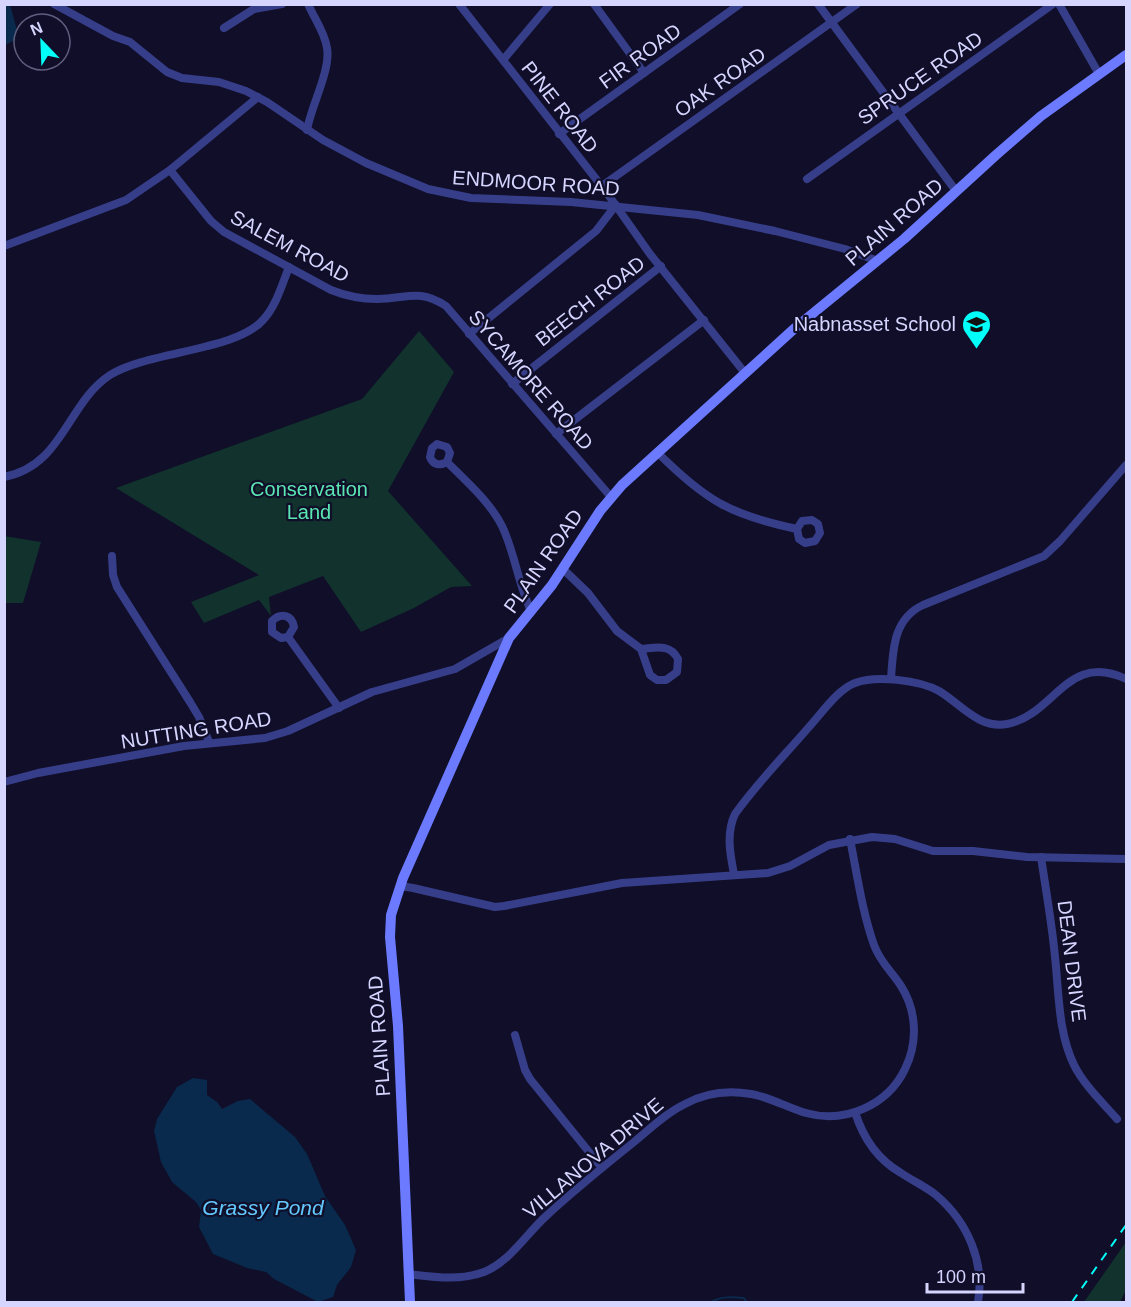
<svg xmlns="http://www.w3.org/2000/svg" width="1131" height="1307" font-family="Arial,sans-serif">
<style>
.green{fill:#11322d}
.water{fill:#092a4c}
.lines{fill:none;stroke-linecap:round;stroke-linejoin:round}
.stream{stroke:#092a4c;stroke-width:2}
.street{stroke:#373e89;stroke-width:8}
.secondary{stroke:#6c7aff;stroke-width:10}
.rail{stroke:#01fff9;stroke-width:2;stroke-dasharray:9 8;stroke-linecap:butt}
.labels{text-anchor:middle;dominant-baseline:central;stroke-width:4.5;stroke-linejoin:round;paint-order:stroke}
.street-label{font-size:20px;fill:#d5d5ff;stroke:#100e28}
.poi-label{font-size:20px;fill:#d5d5ff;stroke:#100e28;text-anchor:end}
.park-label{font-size:20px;fill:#5ae6b2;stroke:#100e28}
.water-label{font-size:21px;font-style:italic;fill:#63caff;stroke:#100e28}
</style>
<rect width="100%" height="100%" fill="#100e28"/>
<!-- green -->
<g class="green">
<polygon points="419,331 454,372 388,491 472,586 451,587 414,608 361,632 323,576 269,597 271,616 259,600 204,623 191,602 259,575 116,488 362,399"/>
<polygon points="4,536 41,542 23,603 5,603"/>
<polygon points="1126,1242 1126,1290 1120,1302 1084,1302"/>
</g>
<!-- water -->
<g class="water">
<polygon points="5,4 9,5 11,8 19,38 5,45"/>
<polygon points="193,1078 207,1080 207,1095 217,1102 222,1109 238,1101 250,1099 295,1137 307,1154 325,1196 345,1225 356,1250 351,1267 337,1285 333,1297 318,1302 274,1279 266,1272 247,1268 213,1254 199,1227 201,1210 196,1202 172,1182 161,1162 154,1131 157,1119 177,1087"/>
</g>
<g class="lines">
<!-- stream -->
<path class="stream" d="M711 1302C721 1296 733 1297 744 1298L746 1302"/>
<!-- street -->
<g class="street">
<polyline points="54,4 113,36 130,42 167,72 182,78 219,82 246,91 267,102 323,140 366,163 428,189 471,198 571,202 698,215 775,231 845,249 878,261"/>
<polyline points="459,4 607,193 650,254 745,373"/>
<polyline points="594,4 644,73"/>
<polyline points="818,4 956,191"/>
<polyline points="1059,4 1099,74"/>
<polyline points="224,28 254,9 282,4"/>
<polyline points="503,60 550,4"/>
<path d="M307 130C311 106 331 70 327 48 325 33 314 18 308 4"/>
<polyline points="559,134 740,4"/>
<path d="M170 170 211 221 224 232 331 290C346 296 361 299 377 299 407 299 418 288 446 306L611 497"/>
<polyline points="807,179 1053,4"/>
<polyline points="602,186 857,4"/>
<polyline points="4,246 126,200 170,170 258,97"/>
<polyline points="469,334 596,231 616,205"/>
<polyline points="512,384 661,266"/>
<polyline points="556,434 704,320"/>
<path d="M657 452C705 500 730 515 797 529L799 539 805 543 815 541 820 533 818 524 812 520 802 521 797 529"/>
<path d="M447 462C440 466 433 465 430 457L432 448 437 444 447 447 450 453 447 462C466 481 490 502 502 526 515 553 518 584 531 611"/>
<path d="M4 477C63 466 67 403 110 375 148 351 236 351 263 320 276 306 282 285 289 267"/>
<polyline points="112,556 113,575 117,587 190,702 199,717 209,742"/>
<path d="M563 569 588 593 617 631 641 649 650 675 657 680H666L677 672 678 659C670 643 655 648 641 649"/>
<path d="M288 637 281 638 272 632V621C281 612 292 615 294 627L288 637 339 708"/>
<path d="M891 679C893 650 893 619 923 605L1044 556 1060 541 1126 465"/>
<polyline points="4,782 38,773 184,746 265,738 288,731 372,692 455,669 509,638"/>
<path d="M1041 857C1046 891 1052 924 1055 957 1059 993 1058 1032 1074 1065 1084 1085 1102 1102 1117 1119"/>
<path d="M734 874C730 854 726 833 735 814 757 783 784 756 809 727 821 714 838 689 855 683 876 675 919 680 939 691 961 704 978 729 1007 724 1055 715 1067 651 1126 679"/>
<polyline points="400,886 413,888 495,907 504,906 622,883 768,873 790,866 829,845 872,837 895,839 933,851 973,851 1027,857 1126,859"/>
<polyline points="515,1035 525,1070 530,1079 602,1168"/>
<path d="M855 1112C863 1138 877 1159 901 1173 913 1181 926 1187 936 1195 968 1222 985 1263 978 1302"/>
<path d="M408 1274C434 1277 460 1281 484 1272 509 1262 525 1236 544 1218 573 1191 604 1166 634 1142 650 1129 666 1113 685 1104 705 1093 728 1090 751 1094 770 1097 788 1108 806 1113 845 1124 888 1105 905 1069 918 1043 917 1011 901 986 892 972 880 962 874 945 862 911 857 874 850 839"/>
</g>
<!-- secondary -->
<polyline class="secondary" points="410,1302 398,1026 390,937 391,915 403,878 509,638 552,585 600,511 622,485 795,328 904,239 996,155 1041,116 1126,55"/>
<!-- rail -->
<polyline class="rail" points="1072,1302 1126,1225"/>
</g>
<!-- icons -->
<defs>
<symbol id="school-pin" viewBox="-11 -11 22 30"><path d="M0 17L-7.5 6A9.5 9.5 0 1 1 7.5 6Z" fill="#01fff9" stroke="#100e28"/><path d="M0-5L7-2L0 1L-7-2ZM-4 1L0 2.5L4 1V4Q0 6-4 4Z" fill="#111"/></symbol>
</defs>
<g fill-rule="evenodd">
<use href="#school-pin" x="960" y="308" width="33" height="45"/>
</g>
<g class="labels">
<!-- street labels -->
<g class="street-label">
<text transform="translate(640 56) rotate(-36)">FIR ROAD</text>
<text transform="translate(920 78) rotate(-35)">SPRUCE ROAD</text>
<text transform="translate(720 82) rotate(-35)">OAK ROAD</text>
<text transform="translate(560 107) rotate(52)">PINE ROAD</text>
<text transform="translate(536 183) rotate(4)">ENDMOOR ROAD</text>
<text transform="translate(894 222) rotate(-41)">PLAIN ROAD</text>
<text transform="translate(290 246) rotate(28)">SALEM ROAD</text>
<text transform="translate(590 301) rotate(-38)">BEECH ROAD</text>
<text transform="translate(531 380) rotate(49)">SYCAMORE ROAD</text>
<text transform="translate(543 561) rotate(-55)">PLAIN ROAD</text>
<text transform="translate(196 730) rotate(-9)">NUTTING ROAD</text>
<text transform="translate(1072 961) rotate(83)">DEAN DRIVE</text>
<text transform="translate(379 1036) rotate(-94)">PLAIN ROAD</text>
<text transform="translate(593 1158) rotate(-40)">VILLANOVA DRIVE</text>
</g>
<!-- poi labels -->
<g class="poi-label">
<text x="956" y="324">Nabnasset School</text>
</g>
<!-- park labels -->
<g class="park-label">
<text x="309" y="489">Conservation<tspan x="309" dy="23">Land</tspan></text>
</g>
<!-- water labels -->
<g class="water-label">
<text x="263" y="1207">Grassy Pond</text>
</g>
</g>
<!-- border -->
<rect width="1131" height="1307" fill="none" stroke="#d5d5ff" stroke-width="12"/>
<!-- north arrow -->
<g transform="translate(42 42) rotate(337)"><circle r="28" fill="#100e28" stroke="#5f5e7e" stroke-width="1.5"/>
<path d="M0-4.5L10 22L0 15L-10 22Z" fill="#01fff9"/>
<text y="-9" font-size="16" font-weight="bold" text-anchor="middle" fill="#d5d5ff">N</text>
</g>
<!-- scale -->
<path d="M927 1283v9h96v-9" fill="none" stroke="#d5d5ff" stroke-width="3"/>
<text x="936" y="1283" font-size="18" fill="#d5d5ff" stroke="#100e28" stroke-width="4.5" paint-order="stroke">100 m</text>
</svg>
